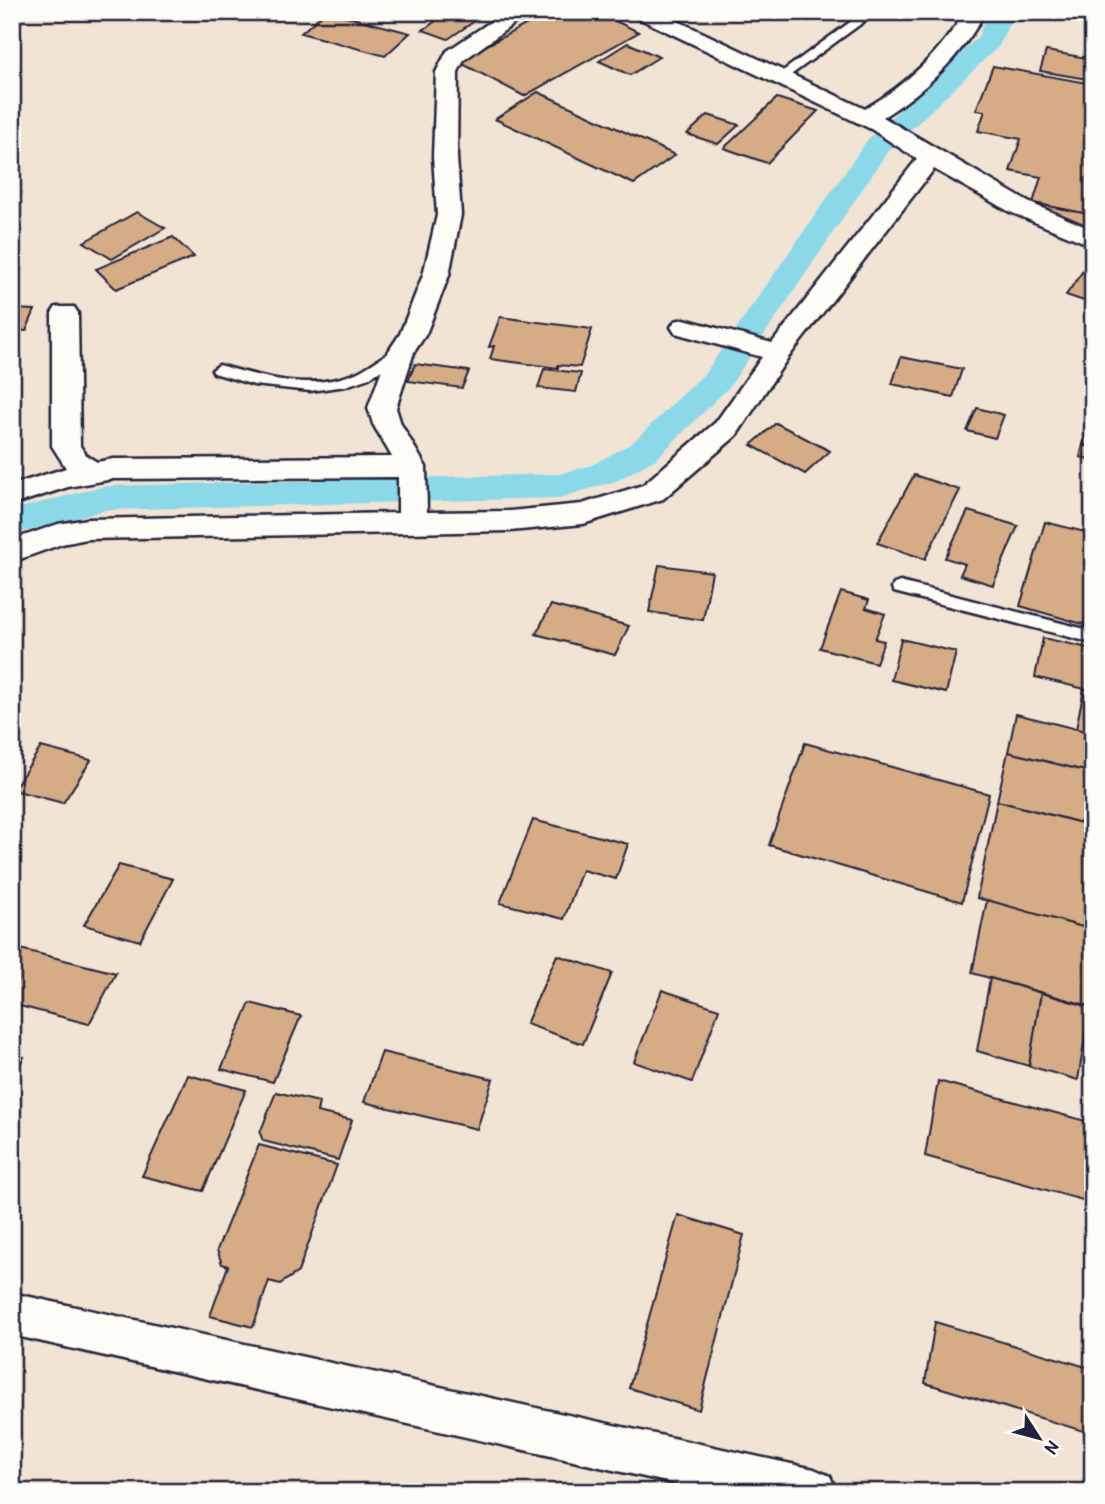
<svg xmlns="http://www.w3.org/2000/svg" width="1105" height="1504" font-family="'Patrick Hand',sans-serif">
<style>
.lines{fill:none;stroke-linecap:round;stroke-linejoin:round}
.canal{fill:#8bd8e9;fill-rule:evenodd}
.building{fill:#d6ac87;stroke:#22223b;stroke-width:2}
.lane-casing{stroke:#22223b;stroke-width:5}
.street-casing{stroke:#22223b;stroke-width:5}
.lane{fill:#fdfcf7;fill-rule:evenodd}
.street{fill:#fdfcf7;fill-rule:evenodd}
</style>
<rect width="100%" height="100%" fill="#f1e4d5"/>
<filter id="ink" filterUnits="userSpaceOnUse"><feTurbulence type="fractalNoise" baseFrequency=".0143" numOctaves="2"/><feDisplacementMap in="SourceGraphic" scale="14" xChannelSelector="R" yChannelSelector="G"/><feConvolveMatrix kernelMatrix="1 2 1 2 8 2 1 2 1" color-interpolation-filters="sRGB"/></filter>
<g filter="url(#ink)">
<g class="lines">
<!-- canal -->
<polygon class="canal" points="988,12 1014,12 999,46 888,151 730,386 656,459 616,481 559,498 105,510 12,535 12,510 105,486 559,474 592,465 632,443 706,372 868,139 978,37"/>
</g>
<!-- building -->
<g class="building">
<polygon points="325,12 330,12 410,33 385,56 301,33"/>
<polygon points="449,12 488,12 448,39 423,30"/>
<polygon points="550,12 596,12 639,32 524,96 457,61"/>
<polygon points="628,43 659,57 630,75 599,61"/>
<polygon points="1046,51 1093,59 1093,80 1040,71"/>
<polygon points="993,66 1093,84 1093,215 1033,203 1041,177 1010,171 1021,139 978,131 985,111 976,110"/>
<polygon points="538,92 675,155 634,184 495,119"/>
<polygon points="777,98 818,111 767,163 724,148"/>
<polygon points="708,115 739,125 718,144 687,134"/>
<polygon points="1033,203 1093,215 1093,228"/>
<polygon points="137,212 165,228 112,259 84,242"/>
<polygon points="173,237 194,257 116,289 96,269"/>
<polygon points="1092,258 1093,258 1093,304 1066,295"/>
<polygon points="12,309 35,310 26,331 12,330"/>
<polygon points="500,317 592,329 580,367 558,365 558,368 490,359 494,346 489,347"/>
<polygon points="901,357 962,369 953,397 892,384"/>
<polygon points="415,364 469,371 462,388 408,381"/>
<polygon points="544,369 581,373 576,392 538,388"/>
<polygon points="977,408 1004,415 995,438 967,431"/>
<polygon points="776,423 830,451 805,474 751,445"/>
<polygon points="1087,430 1093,431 1093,448 1083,445"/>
<polygon points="1083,445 1093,448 1093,460 1080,457"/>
<polygon points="914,475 960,490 925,559 877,543"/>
<polygon points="968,511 1018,526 993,585 960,575 965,564 945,558"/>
<polygon points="1045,522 1093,534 1093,627 1020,606"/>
<polygon points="659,565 712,572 703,620 649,612"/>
<polygon points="841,592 869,600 866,608 885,614 875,639 884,641 876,663 820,648"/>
<polygon points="551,605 629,626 615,655 536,634"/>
<polygon points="1043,638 1093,649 1093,691 1035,677"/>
<polygon points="901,639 956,652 946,693 891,680"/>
<polygon points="1084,689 1093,691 1093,733 1076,729"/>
<polygon points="1016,714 1093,733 1093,773 1008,752"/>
<polygon points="805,743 989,794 962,902 769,845"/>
<polygon points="41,747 91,760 63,803 13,790"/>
<polygon points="1008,752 1093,773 1093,826 997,801"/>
<polygon points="997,801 1093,826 1093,930 977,898"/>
<polygon points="533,820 628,844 616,879 582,870 564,919 500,903"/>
<polygon points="119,865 173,879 140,941 84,925"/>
<polygon points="987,900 1093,930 1093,1007 972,973"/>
<polygon points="12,947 116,973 89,1024 12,1004"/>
<polygon points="557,955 612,973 583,1044 526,1024"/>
<polygon points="990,978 1041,993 1029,1066 977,1051"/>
<polygon points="662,990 719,1009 692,1082 634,1062"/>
<polygon points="1041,993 1090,1007 1078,1080 1029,1066"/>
<polygon points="250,1003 301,1016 273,1082 221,1069"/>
<polygon points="382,1052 493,1079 477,1129 364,1102"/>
<polygon points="12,1054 24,1057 12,1079"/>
<polygon points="188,1075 246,1090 203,1191 142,1176"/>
<polygon points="938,1081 1093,1123 1093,1203 925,1156"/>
<polygon points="276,1092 319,1102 317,1112 352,1120 338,1160 263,1141 260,1133"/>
<polygon points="259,1145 337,1165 298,1272 280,1284 269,1281 253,1327 210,1316 228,1266 222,1264 217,1250"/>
<polygon points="678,1215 744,1235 699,1410 629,1388"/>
<polygon points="935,1322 1093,1369 1093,1434 925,1383"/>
</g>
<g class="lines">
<defs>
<g id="lane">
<polygon points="864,12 877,12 784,80 776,80 776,76"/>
<path d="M401 348 406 349V355L369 378 346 386 310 391 254 385 214 373 212 370 219 365C264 378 313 392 358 372 373 365 385 352 401 348Z"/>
<polygon points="900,582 1093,631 1093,643 894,592 892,588 894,584"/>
</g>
<g id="street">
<path d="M505 12H530L464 60 458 72 457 157 461 215 449 275 426 334 414 352 396 408 401 424 426 467 427 512 510 511 582 504 643 485 716 422 762 357 675 333 671 327 675 321 684 319 772 343 917 159 871 129 634 16 631 12H659L865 109C904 86 942 52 964 12H985C963 55 924 92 883 117L1028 202 1093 230V246L1010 212 934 169 787 359 736 436 663 499 583 524 510 531 87 539 62 544 12 562V540L58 524 87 519 398 513V477L113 479 68 487 12 505V485L66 468 52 446V313L56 307H74L78 313 80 446 87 456 97 462 113 459 392 457 373 424 368 408 388 352 400 334 423 275 437 215 433 157 436 72 447 51Z"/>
<polygon points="12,1293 814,1469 830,1476 837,1492 711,1492 12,1335"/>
</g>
</defs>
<!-- lane casing -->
<use href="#lane" class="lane-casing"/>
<!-- street casing -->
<use href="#street" class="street-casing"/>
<!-- lane -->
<use href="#lane" class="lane"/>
<!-- street -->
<use href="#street" class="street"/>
</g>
</g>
<!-- margin -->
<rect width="1105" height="1504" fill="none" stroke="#fdfcf7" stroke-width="42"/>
<rect x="21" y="21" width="1063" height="1462" fill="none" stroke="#22223b" stroke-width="2.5" filter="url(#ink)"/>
<!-- north arrow -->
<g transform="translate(1039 1438) rotate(126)" stroke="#fdfcf7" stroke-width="5" paint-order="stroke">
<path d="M0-5L12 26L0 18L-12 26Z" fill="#22223b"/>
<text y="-10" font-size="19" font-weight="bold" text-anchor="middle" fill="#22223b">N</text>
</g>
</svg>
